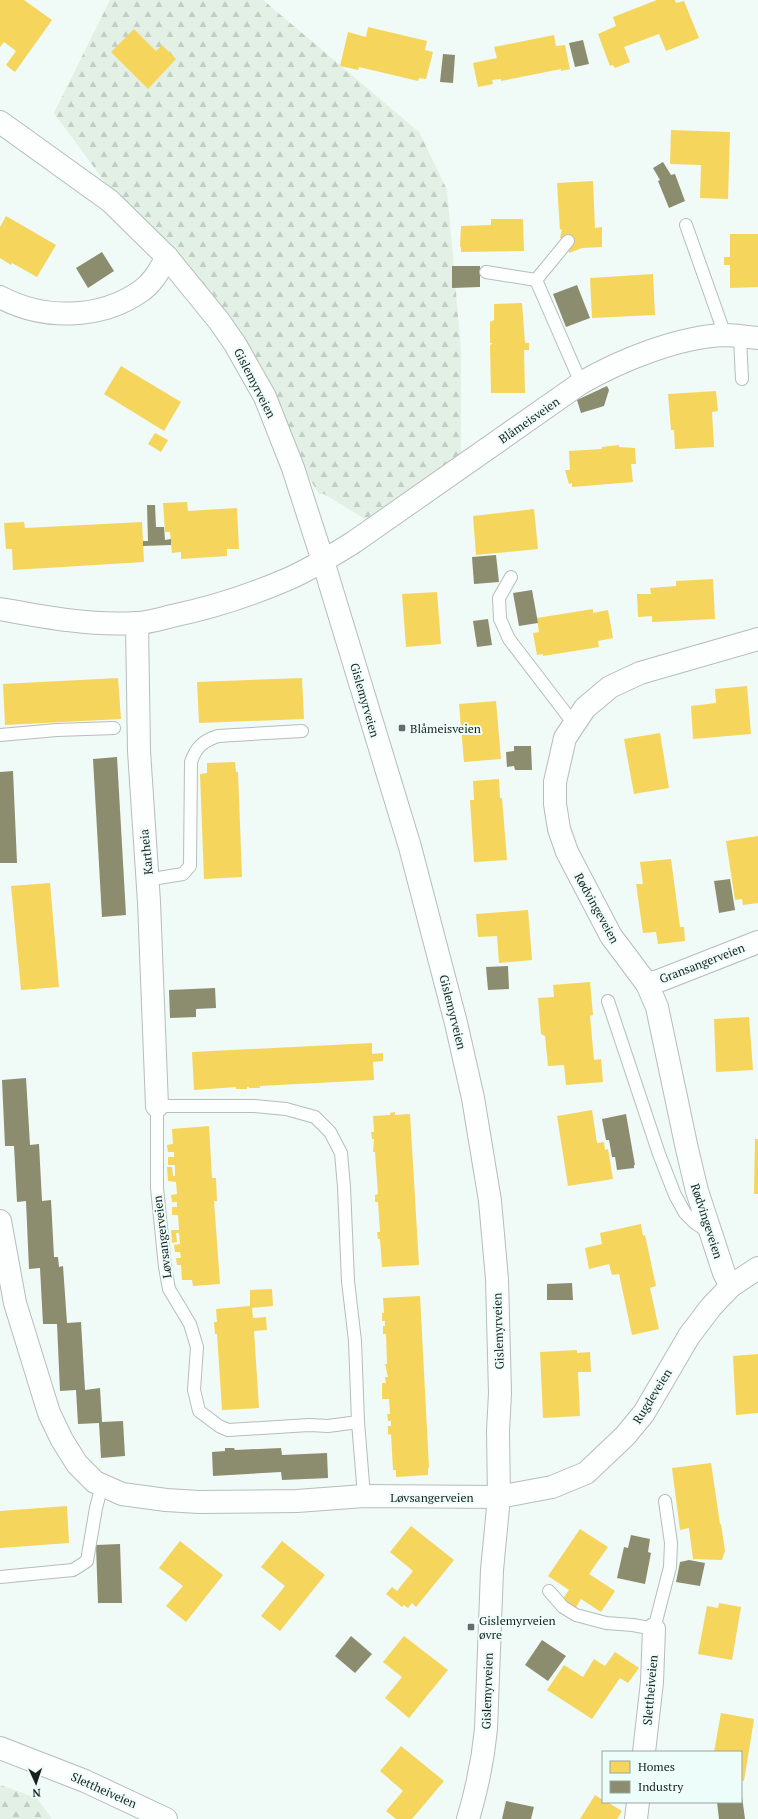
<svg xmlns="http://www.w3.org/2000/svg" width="758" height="1819" font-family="'PT Serif',serif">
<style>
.forest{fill:url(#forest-firs)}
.homes{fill:#f6d55c}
.industry{fill:#8c8c6e}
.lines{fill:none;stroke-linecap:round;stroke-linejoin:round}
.lane-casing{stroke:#b6bdbb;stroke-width:14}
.street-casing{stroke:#b6bdbb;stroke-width:24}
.secondary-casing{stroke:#b6bdbb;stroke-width:24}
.lane{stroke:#fdfefe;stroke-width:12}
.street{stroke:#fdfefe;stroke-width:22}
.secondary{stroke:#fdfefe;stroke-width:22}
.poi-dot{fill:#666c6b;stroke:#edfdf9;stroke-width:1.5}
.labels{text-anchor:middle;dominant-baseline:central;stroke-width:4;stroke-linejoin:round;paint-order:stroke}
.street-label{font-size:12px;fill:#1b201f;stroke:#edfdf9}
.poi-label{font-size:12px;fill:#1b201f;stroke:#edfdf9;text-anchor:start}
</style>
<defs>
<pattern id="forest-firs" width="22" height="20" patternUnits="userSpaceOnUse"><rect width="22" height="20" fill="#e3f0e5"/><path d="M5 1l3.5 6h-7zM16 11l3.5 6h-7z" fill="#c2cec4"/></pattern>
</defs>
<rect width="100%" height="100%" fill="#f0faf7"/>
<!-- forest -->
<g class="forest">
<polygon points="110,0 263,0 419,132 447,190 461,349 461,464 365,519 324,494 319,494 239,364 54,113"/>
<polygon points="0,1785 37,1798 52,1819 0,1819"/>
</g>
<!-- homes -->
<g class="homes">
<polygon points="0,0 24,0 52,20 15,72 6,65 16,51 4,42 0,47"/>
<polygon points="657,0 675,0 676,3 684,1 699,38 666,51 659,34 624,47 630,62 615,68 613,65 610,66 598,34 616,26 613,17"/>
<polygon points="368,27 427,41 425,50 433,52 426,79 419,78 418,81 359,67 358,70 340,66 348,32 366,37"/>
<polygon points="134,29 156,51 162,45 176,59 148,89 111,52"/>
<polygon points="554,35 556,46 565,45 570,69 561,71 561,69 501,81 501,79 492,80 493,84 478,87 473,63 497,58 494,47"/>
<polygon points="671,130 730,132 728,199 700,198 701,165 670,164"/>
<polygon points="593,181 595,228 602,227 602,247 582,248 569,253 568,237 560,238 562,229 560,230 557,183"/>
<polygon points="6,216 56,245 37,277 12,263 11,265 0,258 0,227"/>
<polygon points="491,219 523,219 524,251 461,252 461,247 460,247 461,226 491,225"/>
<polygon points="730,234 758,234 758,287 730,288 730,265 724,265 724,257 730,257"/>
<polygon points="653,274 655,315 592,318 590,278"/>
<polygon points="522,303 525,343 529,343 529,350 524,350 525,393 491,393 490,345 493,343 490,343 490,322 494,320 494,304"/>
<polygon points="121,366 181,402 164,431 104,394"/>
<polygon points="716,391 718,411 712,412 714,447 675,449 674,430 671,430 668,394"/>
<polygon points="155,433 168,440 161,452 148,444"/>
<polygon points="619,445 619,447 635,448 636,464 631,464 633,482 572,487 572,483 569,484 565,470 570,470 569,451 602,449 602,447"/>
<polygon points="187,502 188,511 237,508 239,549 227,549 227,556 181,559 181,552 172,553 170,532 165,532 163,503"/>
<polygon points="534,509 538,549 476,555 473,516"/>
<polygon points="24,522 25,528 142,522 144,562 13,570 12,549 6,549 4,523"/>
<polygon points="713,579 715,619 652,622 652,616 638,617 637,594 651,594 650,588 676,586 676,581"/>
<polygon points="437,592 441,644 406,647 402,594"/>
<polygon points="593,609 593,613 608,610 613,638 598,641 599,647 543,656 543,654 537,655 533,633 539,632 537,618"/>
<polygon points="118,678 121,719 5,725 3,684"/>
<polygon points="302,678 304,719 199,723 197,682"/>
<polygon points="747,686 751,734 693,739 691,706 716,703 715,689"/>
<polygon points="496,701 501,759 464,762 459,704"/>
<polygon points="660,733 669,788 634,794 624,739"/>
<polygon points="235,762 236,772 238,772 242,877 204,879 200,774 207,773 207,763"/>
<polygon points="499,779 500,798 502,798 507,860 474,862 470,800 474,800 473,781"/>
<polygon points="758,836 758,903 743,905 742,899 735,900 726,841"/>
<polygon points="671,859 680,927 684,927 685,941 658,944 656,932 643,933 636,884 643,884 640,862"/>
<polygon points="50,883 59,987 21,990 11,886"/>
<polygon points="528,910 532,960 499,963 497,936 478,937 476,914"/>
<polygon points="590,982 593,1015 590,1016 594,1060 601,1059 603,1082 566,1085 564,1065 548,1066 545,1036 541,1034 538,998 554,997 553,985"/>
<polygon points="749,1017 753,1070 716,1072 714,1019"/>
<polygon points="372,1043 372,1054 383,1053 383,1061 373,1062 374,1080 260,1086 260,1088 249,1088 249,1087 247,1087 247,1089 236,1089 236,1087 194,1090 192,1052"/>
<polygon points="592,1110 597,1143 604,1142 605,1150 608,1149 613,1179 568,1186 557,1116"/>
<polygon points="395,1112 395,1115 410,1114 419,1265 382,1267 380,1239 378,1239 377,1232 380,1232 378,1202 375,1202 375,1195 378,1194 375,1152 373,1152 374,1139 372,1139 371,1132 374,1132 373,1116 390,1115 390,1113"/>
<polygon points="209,1126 212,1178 216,1178 217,1201 214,1201 220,1284 193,1286 192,1280 182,1280 181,1265 177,1265 176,1258 181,1258 180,1252 175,1252 174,1245 180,1244 179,1233 176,1233 177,1242 172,1243 171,1230 179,1230 178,1215 172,1215 172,1207 177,1207 177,1202 172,1202 171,1195 177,1194 176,1182 168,1181 167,1167 172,1167 173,1176 175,1176 175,1165 168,1165 168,1157 174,1157 174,1152 168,1152 167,1145 173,1144 172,1129"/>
<polygon points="755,1139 758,1139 758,1194 754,1194"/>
<polygon points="641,1224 643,1236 645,1235 656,1286 650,1288 659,1329 632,1335 619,1274 612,1275 609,1264 589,1269 585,1248 602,1244 600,1233"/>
<polygon points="272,1289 273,1306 252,1308 253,1318 266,1317 267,1330 254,1331 259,1408 222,1410 217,1334 215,1334 214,1322 217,1322 216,1309 250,1306 250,1290"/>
<polygon points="420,1296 429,1468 428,1468 428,1475 396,1477 396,1470 393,1470 391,1434 388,1435 388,1426 391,1426 391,1421 388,1421 387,1414 390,1414 389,1399 382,1399 382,1383 386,1383 385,1377 388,1377 385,1364 387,1364 386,1334 383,1334 383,1326 385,1326 385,1321 382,1321 382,1313 384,1313 383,1298"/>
<polygon points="577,1350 577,1353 590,1352 591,1372 578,1372 580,1416 543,1418 540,1352"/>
<polygon points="758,1354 758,1413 736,1415 733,1356"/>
<polygon points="711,1463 720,1524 721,1524 725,1551 722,1560 693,1559 689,1528 680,1530 672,1468"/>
<polygon points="67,1506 69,1543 0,1548 0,1511"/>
<polygon points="411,1526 454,1560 416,1607 412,1603 408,1608 404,1605 402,1607 386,1594 392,1587 397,1591 413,1571 390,1552"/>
<polygon points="580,1529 608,1547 589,1574 615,1591 601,1612 581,1599 575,1609 562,1600 569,1590 548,1576"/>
<polygon points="180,1541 223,1575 186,1622 166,1606 183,1586 159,1568"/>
<polygon points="282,1541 325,1575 280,1631 261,1616 285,1586 261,1567"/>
<polygon points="719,1603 741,1607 732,1660 698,1654 707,1606 718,1608"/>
<polygon points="404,1636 448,1670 409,1718 385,1698 402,1677 383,1662"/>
<polygon points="615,1652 639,1668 628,1683 620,1678 592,1719 547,1690 564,1665 583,1677 594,1659 605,1666"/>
<polygon points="721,1713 754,1719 744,1781 741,1780 741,1752 714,1752"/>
<polygon points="401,1746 444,1781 412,1819 396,1819 386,1811 403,1791 380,1771"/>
<polygon points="595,1795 603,1800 603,1802 607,1802 622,1811 617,1819 580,1819"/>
</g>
<!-- industry -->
<g class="industry">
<polygon points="583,40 589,64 575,67 569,43"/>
<polygon points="443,54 455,55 453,83 440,82"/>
<polygon points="663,162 671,175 675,174 685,201 669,208 658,181 660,180 653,168"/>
<polygon points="102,252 114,271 88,288 76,268"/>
<polygon points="452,266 480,266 480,287 452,288"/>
<polygon points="577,285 590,318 566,327 553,294"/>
<polygon points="607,386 609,390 604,406 581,413 577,400"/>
<polygon points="147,505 155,505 156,527 164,527 165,540 171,539 171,545 143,546 143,541 148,541"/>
<polygon points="496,555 499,582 474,584 472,557"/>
<polygon points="532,590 538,623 519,626 513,593"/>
<polygon points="488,619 492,645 477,647 473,621"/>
<polygon points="514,746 531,746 532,770 515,770 514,766 507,767 506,752 514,751"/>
<polygon points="117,757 126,915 102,917 93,759"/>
<polygon points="13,771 17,863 0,863 0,772"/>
<polygon points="730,879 735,910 719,913 714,881"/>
<polygon points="508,966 509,989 488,990 486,967"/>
<polygon points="215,988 216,1008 196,1009 196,1017 170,1018 169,990"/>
<polygon points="26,1078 30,1145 39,1144 42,1201 51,1200 54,1257 58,1257 59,1267 63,1266 67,1323 81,1322 85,1390 100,1388 102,1422 123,1421 125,1456 101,1458 99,1423 78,1424 76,1390 60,1391 57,1324 43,1324 40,1268 29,1269 26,1201 17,1202 14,1146 5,1146 2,1080"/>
<polygon points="626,1114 635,1165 634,1165 634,1168 617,1170 615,1157 612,1157 609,1140 606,1140 602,1119"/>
<polygon points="572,1283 573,1300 547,1300 547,1284"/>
<polygon points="225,1448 234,1448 235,1450 281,1448 282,1455 327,1453 328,1478 282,1480 281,1472 213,1476 212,1452 225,1451"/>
<polygon points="631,1535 650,1539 648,1552 651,1553 645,1584 617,1578 624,1547 628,1548"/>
<polygon points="120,1544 122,1603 98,1603 96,1545"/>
<polygon points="689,1560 705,1563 700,1586 676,1582 680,1562"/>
<polygon points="351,1636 372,1654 355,1673 335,1656"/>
<polygon points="542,1640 566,1656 548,1681 525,1665"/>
<polygon points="741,1789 745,1819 719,1819 717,1802 741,1802"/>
<polygon points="506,1801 534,1807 531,1819 502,1819"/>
</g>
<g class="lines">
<defs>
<g id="lane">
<polyline points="686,225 725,335"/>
<polyline points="568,241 536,280 581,383"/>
<polyline points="486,272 536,280"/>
<polyline points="740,337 742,379"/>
<polyline points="511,577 499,598 500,619 509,639 574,724"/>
<polyline points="0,735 57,730 114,728"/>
<path d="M146 880 183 874 190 866 191 762C196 747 203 741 218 736L302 731"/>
<polyline points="608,1001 659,1154 675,1195 685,1213 695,1223 710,1233"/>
<polyline points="358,1422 328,1426 309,1425 228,1430 219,1426 199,1411 194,1390 197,1347 190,1324 169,1289 165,1267 157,1188 157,1106 254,1106 286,1109 315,1117 330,1132 341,1153 344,1187 348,1281 355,1341 358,1422 364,1496"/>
<polyline points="0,1577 73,1570 87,1561 96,1508 102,1485"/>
<polyline points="549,1591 563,1607 576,1615 606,1623 633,1625 654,1629 670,1567 671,1543 665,1501"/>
</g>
<g id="street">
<path d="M0 297C43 320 100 320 141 291 153 283 160 269 167 257"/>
<path d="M0 609C44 617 91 626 136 623 148 623 160 619 172 616 211 608 251 595 288 579 311 569 333 555 354 542L581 383C621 360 678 337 724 335 735 335 747 337 758 338"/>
<polyline points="137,623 139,751 149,902 157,1106"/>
<polyline points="647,984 661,980 758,942"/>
<polyline points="0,1221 15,1303 49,1413 62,1440 77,1464 95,1482 122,1494 166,1500 199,1502 297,1501 364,1496 499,1497 552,1487 586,1473 625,1436 644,1413 689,1336 711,1307 731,1286 758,1268"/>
<polyline points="731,1286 724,1273 697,1191 687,1149 657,1007 647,984 611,936 567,852 559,829 555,804 555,782 565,738 585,708 610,687 640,673 758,639"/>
<polyline points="644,1752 652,1682 654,1629"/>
<polyline points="636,1819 638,1802"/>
</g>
<g id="secondary">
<path d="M0 122 110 201 167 257 219 321 235 344 265 397 293 468 323 561 410 847 456 1023 473 1098 490 1201 497 1279 500 1393 498 1431 499 1497 492 1570 486 1729C483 1760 477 1789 468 1819"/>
<polyline points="0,1748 85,1781 166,1819"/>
</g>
</defs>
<!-- lane casing -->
<use href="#lane" class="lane-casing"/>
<!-- street casing -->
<use href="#street" class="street-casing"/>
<!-- secondary casing -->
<use href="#secondary" class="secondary-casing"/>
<!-- lane -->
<use href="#lane" class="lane"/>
<!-- street -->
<use href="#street" class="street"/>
<!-- secondary -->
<use href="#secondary" class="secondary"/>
</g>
<!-- markers -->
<g class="poi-dot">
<rect x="398" y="724" width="8" height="8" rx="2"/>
<rect x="467" y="1623" width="8" height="8" rx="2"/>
</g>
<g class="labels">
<!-- street labels -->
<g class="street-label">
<text transform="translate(255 383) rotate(63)">Gislemyrveien</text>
<text transform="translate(529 420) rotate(-35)">Blåmeisveien</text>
<text transform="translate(365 700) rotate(74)">Gislemyrveien</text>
<text transform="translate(146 852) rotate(-96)">Kartheia</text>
<text transform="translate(597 908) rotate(61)">Rødvingeveien</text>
<text transform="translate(702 963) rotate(-21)">Gransangerveien</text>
<text transform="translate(453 1012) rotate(76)">Gislemyrveien</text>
<text transform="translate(707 1221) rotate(72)">Rødvingeveien</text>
<text transform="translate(162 1237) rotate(-97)">Løvsangerveien</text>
<text transform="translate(498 1331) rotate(-92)">Gislemyrveien</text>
<text transform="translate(652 1396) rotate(-58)">Rugdeveien</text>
<text x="432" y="1497">Løvsangerveien</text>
<text transform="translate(650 1690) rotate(-85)">Slettheiveien</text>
<text transform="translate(487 1691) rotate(-88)">Gislemyrveien</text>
<text transform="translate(104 1790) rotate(24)">Slettheiveien</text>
</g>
<!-- poi labels -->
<g class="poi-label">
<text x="410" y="728">Blåmeisveien</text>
<text x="479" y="1620">Gislemyrveien<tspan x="479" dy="14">øvre</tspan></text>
</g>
</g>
<!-- legend -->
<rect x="602" y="1751" width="140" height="52" fill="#edfdf9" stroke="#99a5a2"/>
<rect x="610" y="1761" width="20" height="12" fill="#f6d55c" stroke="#99a5a2"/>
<text x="638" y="1771" font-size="12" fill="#1b201f">Homes</text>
<rect x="610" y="1781" width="20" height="12" fill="#8c8c6e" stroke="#99a5a2"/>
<text x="638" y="1791" font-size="12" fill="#1b201f">Industry</text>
<!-- north arrow -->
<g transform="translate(36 1783) rotate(177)" stroke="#edfdf9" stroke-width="3" paint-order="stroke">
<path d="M0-3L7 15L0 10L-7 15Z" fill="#1b201f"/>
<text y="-6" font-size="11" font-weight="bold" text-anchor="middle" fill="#1b201f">N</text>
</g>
</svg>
